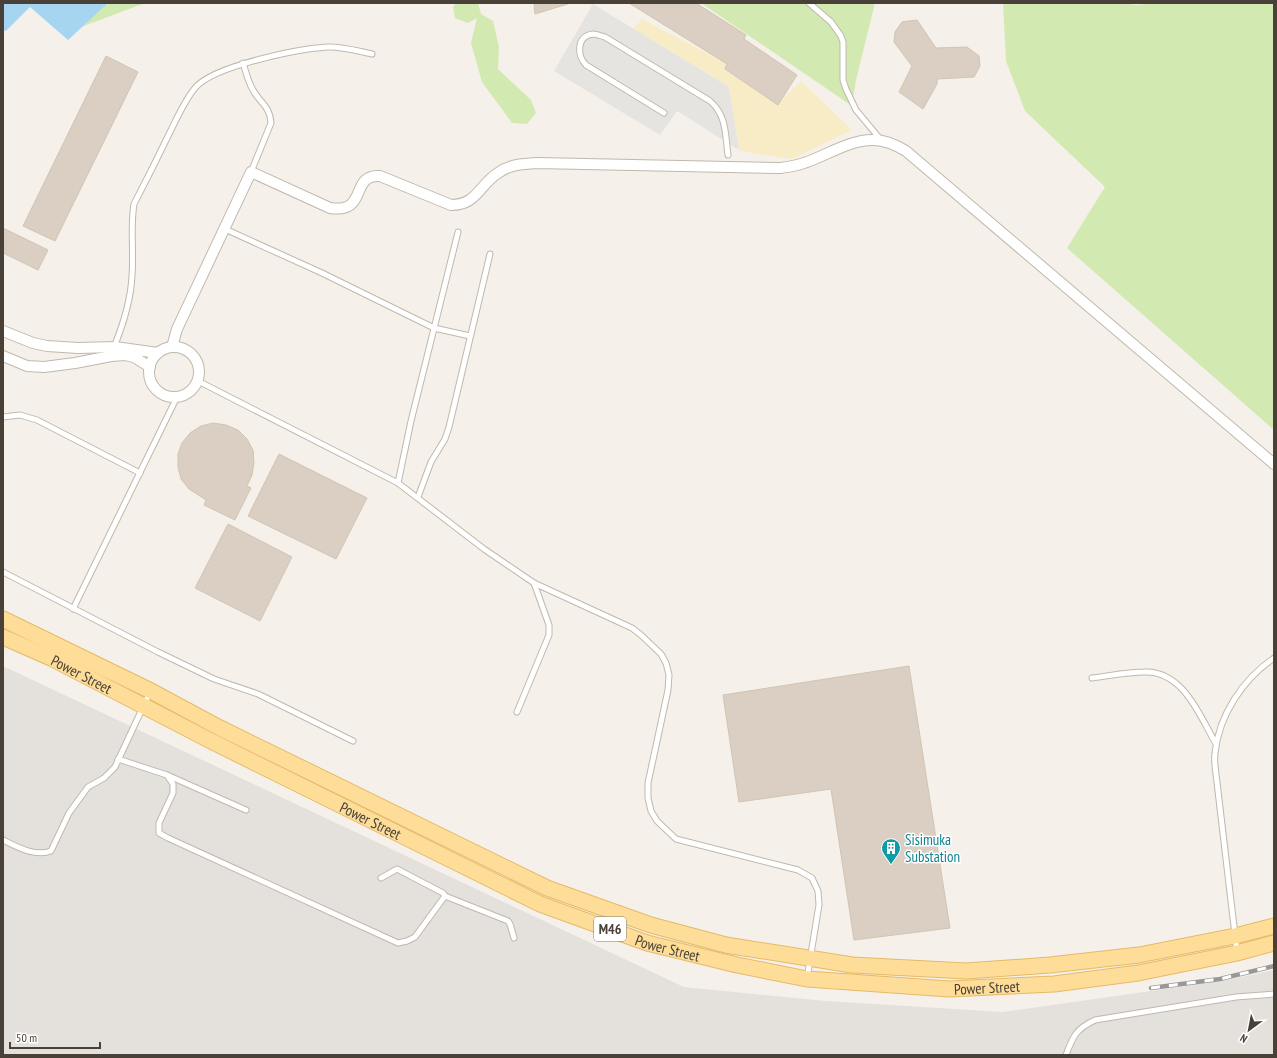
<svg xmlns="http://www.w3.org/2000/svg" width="1277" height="1058" font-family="'PT Sans Narrow',sans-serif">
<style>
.industrial{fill:#e4e0db}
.green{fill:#d2e9b2}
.sand{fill:#f8ecc6}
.parking{fill:#e6e4e1}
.water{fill:#a6d5f1}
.building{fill:#dacfc2;stroke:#d1c4b2}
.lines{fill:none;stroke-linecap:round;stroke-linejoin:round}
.lane-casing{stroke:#c0b8ac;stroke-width:7}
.street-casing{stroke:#c0b8ac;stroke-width:12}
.primary-casing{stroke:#e5ba68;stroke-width:17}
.lane{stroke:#fff;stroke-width:5}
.street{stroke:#fff;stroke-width:10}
.primary{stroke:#fedd99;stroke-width:15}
.rail-casing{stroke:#989898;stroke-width:4.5}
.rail{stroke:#fff;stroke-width:3;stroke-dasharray:9;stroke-linecap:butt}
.labels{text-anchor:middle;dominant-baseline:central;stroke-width:3;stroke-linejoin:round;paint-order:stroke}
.shield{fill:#fff;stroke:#807a73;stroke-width:1}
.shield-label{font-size:14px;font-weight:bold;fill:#494137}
.street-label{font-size:15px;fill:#494137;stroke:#fff}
.culture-label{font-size:15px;fill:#0d838f;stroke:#fff;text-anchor:start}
</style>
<rect width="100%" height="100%" fill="#f5f1ea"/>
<!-- industrial -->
<polygon class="industrial" points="3,666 684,987 826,1001 1003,1012 1228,980 1274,970 1274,1055 3,1055"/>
<!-- green -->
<g class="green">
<polygon points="108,3 145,3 81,27"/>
<polygon points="456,3 478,3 481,14 493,21 499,47 498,69 531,100 536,113 527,124 512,123 482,82 471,43 477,18 468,23 455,18 453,7"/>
<polygon points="701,3 875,3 856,80 852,106"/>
<polygon points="1003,3 1125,3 1135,5 1158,3 1274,3 1274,430 1067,248 1105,187 1025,111 1006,61"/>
</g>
<!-- sand -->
<polygon class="sand" points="642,19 727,64 725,69 778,104 801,81 852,130 792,159 756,154 739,150 729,87 634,29"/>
<!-- parking -->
<polygon class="parking" points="593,4 729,87 739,150 677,111 660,135 554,71"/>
<!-- water -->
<polygon class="water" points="3,3 108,3 68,40 30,7 6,31 3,30"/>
<!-- building -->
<g class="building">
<polygon points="534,3 571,3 535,14"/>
<polygon points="629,3 696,3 746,35 744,39 797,75 778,105 725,69 727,64"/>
<polygon points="917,20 936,48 967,47 979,56 980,66 974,77 937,79 937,84 923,109 899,92 912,66 894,42 895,32 902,22"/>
<polygon points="106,56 138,72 55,241 23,226"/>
<polygon points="3,228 48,250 38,270 3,253"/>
<polygon points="213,423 226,425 238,430 247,439 253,450 254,463 252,475 247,486 251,488 235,520 204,505 206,500 189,489 181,479 178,467 178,454 182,443 190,433 201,426"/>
<polygon points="279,454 367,498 336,559 248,516"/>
<polygon points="228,524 292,557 260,621 195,588"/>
<polygon points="909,666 950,928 854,940 831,789 739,802 723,695"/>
</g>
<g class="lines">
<defs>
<g id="lane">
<polyline points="809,3 831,22 841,36 843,42 843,80 846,89 856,110 881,140"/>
<path d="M243 63C246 72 248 82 253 90 260 103 270 106 271 123L251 172"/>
<path d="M664 113 586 65C577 56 576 36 593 34 597 34 601 36 605 37L710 101C727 116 725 134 728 155"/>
<polyline points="225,229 322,273 434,328 470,336"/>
<path d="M114 347C123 325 131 300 132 275 134 251 130 228 134 204 147 179 159 155 171 130 178 116 185 100 195 88 213 66 298 49 327 47 342 46 357 51 372 54"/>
<polyline points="198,381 398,483 484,549 534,583 632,628 641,635 661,654 666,663 669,675 668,690 648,783 648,798 651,811 657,821 676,839 798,870 812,878 818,891 819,905 807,978"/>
<polyline points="3,417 20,415 37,420 140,473"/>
<polyline points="398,483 411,421 458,232"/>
<polyline points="418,497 431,462 445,439 449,427 490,254"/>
<polyline points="3,572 158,652 214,679 258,694 353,741"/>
<polyline points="73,609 177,397"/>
<path d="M1092 678C1109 676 1127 672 1144 672 1183 670 1200 716 1216 744"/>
<polyline points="517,712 549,635 549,625 534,583"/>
<polyline points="118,759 167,775 173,784 173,793 159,823 159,833 168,838 398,943 407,941 415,937 445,896 443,893 397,869 381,878"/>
<polyline points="167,775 246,810"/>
<path d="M3 840C17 847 35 857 51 851L69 813 88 787 104 778 115 767 150 692"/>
<polyline points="445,896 508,921 510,924 514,938"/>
<path d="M1237 952 1216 774C1215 767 1214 760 1215 753 1219 715 1243 679 1274 658"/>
<path d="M1066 1055C1073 1036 1076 1029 1095 1020L1236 997 1274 994"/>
</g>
<g id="street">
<polyline points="3,331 33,343 47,346 78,348 115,347 158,353"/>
<circle cx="174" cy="372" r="25"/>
<path d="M172 347 177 329 251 172 330 208C369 214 349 174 380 176L451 205C477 205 479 185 498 173 510 164 523 164 537 163L780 168C788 167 796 166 804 163 826 156 850 139 874 140 886 140 896 145 906 151L1274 464"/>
<polyline points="3,356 27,366 44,367 75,363 111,356 125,355 134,357 150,367"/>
</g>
<g id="primary">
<polyline points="3,619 151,691 218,727 547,888 651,925 726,945 852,965 966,971 1050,965 1139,955 1235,936 1274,926"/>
<path id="s1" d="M3 637 53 659 211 741 540 904 647 943 737 965 807 979 949 989 1054 984 1138 973 1237 953 1274 943"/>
</g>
</defs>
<!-- lane casing -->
<use href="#lane" class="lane-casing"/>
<!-- street casing -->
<use href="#street" class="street-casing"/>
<!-- primary casing -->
<use href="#primary" class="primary-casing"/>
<!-- lane -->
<use href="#lane" class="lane"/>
<!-- street -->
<use href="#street" class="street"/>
<!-- primary -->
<use href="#primary" class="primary"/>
<defs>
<polyline id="rail" points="1151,988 1220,979 1274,966"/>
</defs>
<!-- rail casing -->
<use href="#rail" class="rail-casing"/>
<!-- rail -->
<use href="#rail" class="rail"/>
</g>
<!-- icons -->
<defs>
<symbol id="building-pin" viewBox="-11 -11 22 30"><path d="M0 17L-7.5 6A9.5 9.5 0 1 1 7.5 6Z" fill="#0f9aa8" stroke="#fff"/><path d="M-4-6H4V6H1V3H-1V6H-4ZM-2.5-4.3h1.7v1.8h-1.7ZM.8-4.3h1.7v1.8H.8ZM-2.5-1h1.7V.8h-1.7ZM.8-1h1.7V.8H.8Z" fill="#fff"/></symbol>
</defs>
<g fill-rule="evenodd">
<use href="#building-pin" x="880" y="837" width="22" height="30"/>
</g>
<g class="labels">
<!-- shield labels -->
<rect class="shield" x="594" y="917" width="32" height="24" rx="3"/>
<g class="shield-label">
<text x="610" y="929">M46</text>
</g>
<!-- street labels -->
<g class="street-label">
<text stroke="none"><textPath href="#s1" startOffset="87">Power Street</textPath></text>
<text stroke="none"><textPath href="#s1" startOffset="411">Power Street</textPath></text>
<text stroke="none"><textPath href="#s1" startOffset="735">Power Street</textPath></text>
<text stroke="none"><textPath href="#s1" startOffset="1058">Power Street</textPath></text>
</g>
<!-- culture labels -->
<g class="culture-label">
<text x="905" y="839">Sisimuka<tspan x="905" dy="17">Substation</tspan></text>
</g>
</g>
<!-- border -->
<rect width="1277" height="1058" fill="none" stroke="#494137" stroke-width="8"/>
<!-- north arrow -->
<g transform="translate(1249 1030) rotate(212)" stroke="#ffffff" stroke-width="3" paint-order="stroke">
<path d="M0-3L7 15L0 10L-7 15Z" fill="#494137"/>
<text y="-6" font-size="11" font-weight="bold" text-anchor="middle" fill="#494137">N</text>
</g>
<!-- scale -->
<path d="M10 1042v6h90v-6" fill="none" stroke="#494137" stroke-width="2"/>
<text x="16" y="1042" font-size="12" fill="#494137" stroke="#ffffff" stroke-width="3" paint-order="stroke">50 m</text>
</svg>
